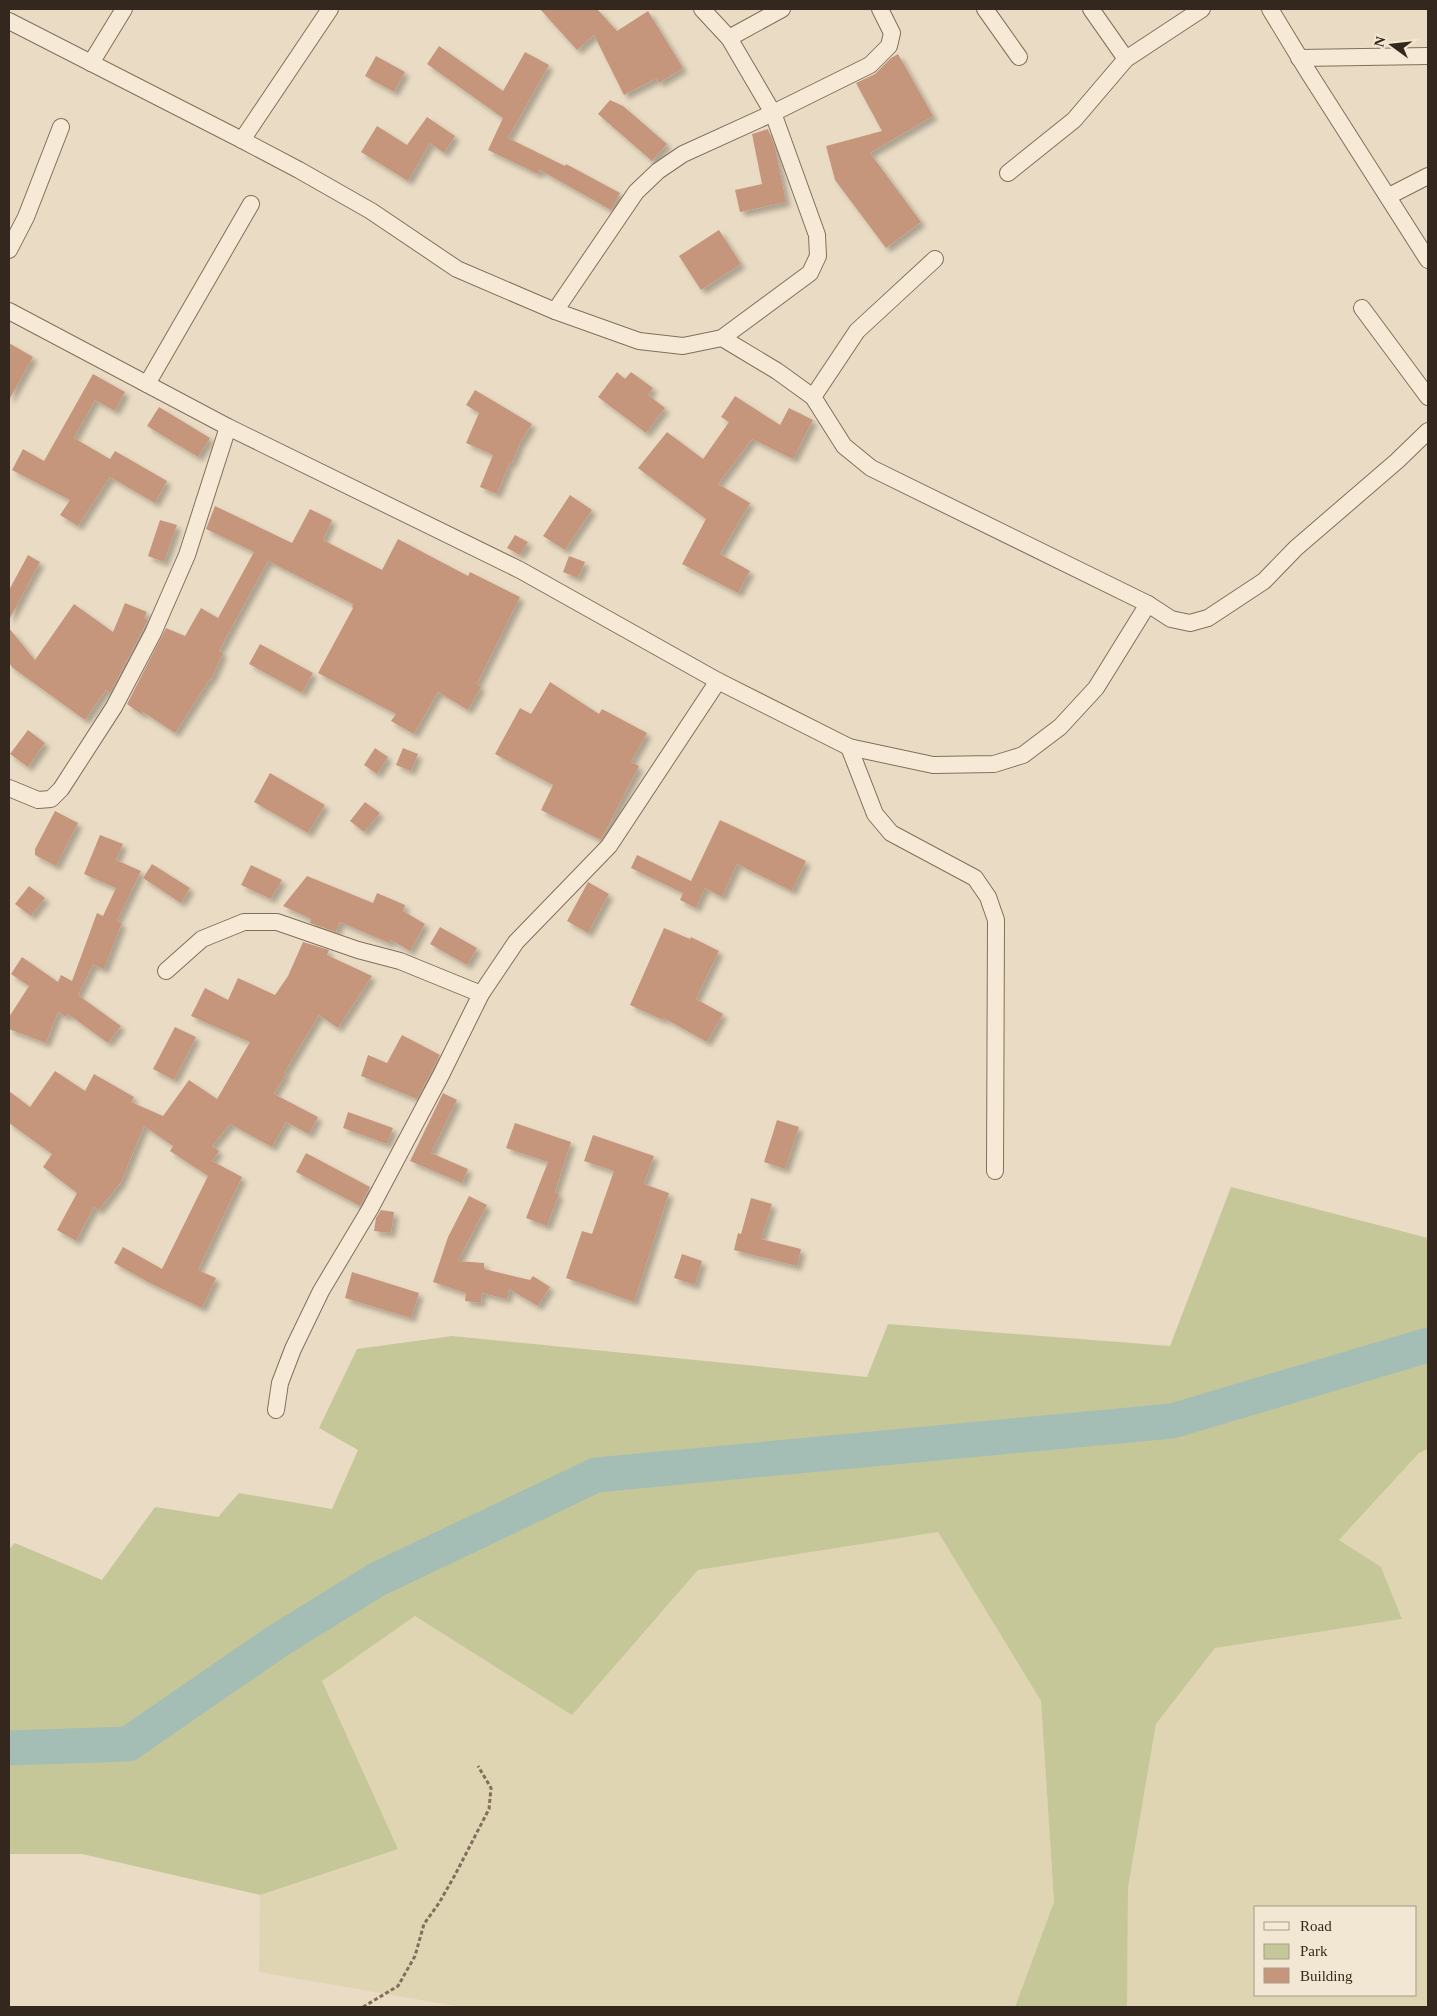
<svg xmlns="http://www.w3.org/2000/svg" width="1437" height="2016" font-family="'Times New Roman',serif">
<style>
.farmland{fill:#dfd5b2;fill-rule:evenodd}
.green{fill:#c5c798}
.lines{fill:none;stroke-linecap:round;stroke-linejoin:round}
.river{stroke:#a5beb5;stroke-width:35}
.building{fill:#c6967c;filter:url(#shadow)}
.street-casing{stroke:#836e5c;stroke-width:18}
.path{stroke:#836e5c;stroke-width:3;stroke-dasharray:4 2.5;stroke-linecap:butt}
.street{stroke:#f6ead6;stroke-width:16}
</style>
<defs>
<filter id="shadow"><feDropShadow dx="4.5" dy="4.5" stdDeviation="2.5" flood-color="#0004"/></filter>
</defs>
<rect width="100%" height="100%" fill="#eadcc4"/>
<!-- farmland -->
<g class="farmland">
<path d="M1428 1449V2007H1127L1128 1888 1156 1724 1215 1648 1402 1619 1381 1567 1339 1540 1419 1453ZM1256 1907H1416V1995H1256Z"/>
<polygon points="938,1532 1041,1701 1054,1903 1015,2007 461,2007 259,1972 260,1895 398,1849 321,1681 415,1616 572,1714 698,1570"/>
</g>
<!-- green -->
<polygon class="green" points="1231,1187 1428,1238 1428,1449 1419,1453 1339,1540 1381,1567 1402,1619 1215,1648 1156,1724 1128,1888 1127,2007 1015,2007 1054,1902 1041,1701 938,1532 698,1570 572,1715 415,1616 322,1681 398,1849 260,1895 82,1854 9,1854 9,1549 15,1543 102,1580 155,1507 218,1517 239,1493 332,1509 358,1450 319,1428 357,1349 452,1336 867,1377 888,1324 1170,1346"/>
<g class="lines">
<!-- river -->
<polyline class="river" points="9,1748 128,1744 276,1642 376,1580 596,1475 1172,1421 1428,1345"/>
</g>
<!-- building -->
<g class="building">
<polygon points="540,9 597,9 617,31 648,11 683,68 659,83 657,78 624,95 594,35 577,50"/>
<polygon points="439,46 503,91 525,52 549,65 508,138 565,166 566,164 620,193 611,210 540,170 538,174 488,150 503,118 427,64"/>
<polygon points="898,54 933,116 870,153 921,222 886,248 835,180 826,146 882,131 856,83 875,74 891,58"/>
<polygon points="376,56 405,72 394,92 365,76"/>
<polygon points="610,100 623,106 667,144 652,161 598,114"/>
<polygon points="427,117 455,136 444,153 430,143 408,181 361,152 377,126 407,145"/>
<polygon points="768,129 775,147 786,202 740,212 735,190 762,184 752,134"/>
<polygon points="719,230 741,264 701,290 679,256"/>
<polygon points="9,343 33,357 9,400"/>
<polygon points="617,372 625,379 631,372 653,388 648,395 665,408 646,433 598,397"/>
<polygon points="93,374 125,392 115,411 95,400 74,438 110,459 115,451 167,481 155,503 110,477 78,526 60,515 70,500 12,470 23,449 44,461"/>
<polygon points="475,390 532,424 520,443 512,463 510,462 497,494 480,487 493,455 466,443 479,413 466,405"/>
<polygon points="735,396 780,425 789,408 813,420 793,459 752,439 718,484 750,503 720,554 750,571 738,593 682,564 706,519 638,468 667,432 703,459 729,422 721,417"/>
<polygon points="159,407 210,438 198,457 147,426"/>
<polygon points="570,495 592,510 565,550 543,536"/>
<polygon points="215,506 292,543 310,509 332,520 323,540 382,570 398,539 468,576 470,572 520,597 477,684 481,687 468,710 438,692 414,734 391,721 396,714 318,673 353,608 352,607 353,604 268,561 219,651 223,653 211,680 210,679 175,733 143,712 141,714 127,704 166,628 185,636 201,608 218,618 254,552 206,529"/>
<polygon points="160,520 177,525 164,562 148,556"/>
<polygon points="515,535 528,542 520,555 507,548"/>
<polygon points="28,555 40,562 9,620 9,590"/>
<polygon points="569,556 585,562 578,578 563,572"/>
<polygon points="125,603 147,612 144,618 148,620 110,693 106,690 85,720 13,668 9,663 9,628 35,660 74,604 113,632"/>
<polygon points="260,644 313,673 302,693 249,664"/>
<polygon points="550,682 599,714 602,709 647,733 631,762 639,766 601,840 541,810 553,785 495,754 520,708 531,714"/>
<polygon points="28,730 45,743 28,767 10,754"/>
<polygon points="375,748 388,757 377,774 364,765"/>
<polygon points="403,748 418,754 411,771 396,765"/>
<polygon points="270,773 325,805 308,833 254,802"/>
<polygon points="365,802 380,813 364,832 350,821"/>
<polygon points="55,811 78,823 56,866 35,855 35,849"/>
<polygon points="720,820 806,861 792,891 737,864 722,897 705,888 696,908 680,900 683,893 631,868 637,855 691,881"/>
<polygon points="100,835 123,844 116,860 141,871 117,921 122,923 104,969 93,965 78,995 121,1026 108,1043 68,1014 66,1017 58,1012 46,1043 9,1029 9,1017 29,986 11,974 22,957 58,982 61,975 72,981 97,913 103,916 116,888 84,874"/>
<polygon points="152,864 190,888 181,903 143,878"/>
<polygon points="251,865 282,880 271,899 241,885"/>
<polygon points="307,876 373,903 377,893 405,905 403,911 425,924 410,951 391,940 389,943 340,922 336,932 310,923 311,919 283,906"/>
<polygon points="588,882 609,894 588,933 567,921"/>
<polygon points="29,886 45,898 31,916 15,904"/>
<polygon points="440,927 477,948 467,965 430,944"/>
<polygon points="664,928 690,939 691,937 719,951 696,999 723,1014 707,1042 664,1018 663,1020 630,1005"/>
<polygon points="303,942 329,950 327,955 372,976 338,1028 319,1015 284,1073 286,1074 274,1094 318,1117 309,1134 286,1122 272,1147 230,1124 212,1146 219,1151 212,1161 242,1177 198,1270 216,1278 202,1308 148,1282 114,1263 123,1247 162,1269 208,1176 170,1151 173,1146 144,1126 121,1182 99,1210 94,1207 76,1241 57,1230 77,1193 43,1167 52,1154 9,1123 9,1091 30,1107 55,1071 85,1091 94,1074 134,1097 131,1102 163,1116 189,1080 217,1099 250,1042 191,1016 205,988 228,1000 238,978 275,995 288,976"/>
<polygon points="175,1027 196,1037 174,1080 153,1069"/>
<polygon points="402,1035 440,1055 417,1099 361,1076 368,1055 387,1063"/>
<polygon points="443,1093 457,1100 431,1153 468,1169 462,1183 410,1161"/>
<polygon points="348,1112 393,1128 387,1144 343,1128"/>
<polygon points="777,1120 799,1127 785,1169 764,1162"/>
<polygon points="515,1123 571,1142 555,1192 559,1194 547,1226 526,1218 548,1162 506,1148"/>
<polygon points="593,1135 654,1156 644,1184 669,1193 634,1302 566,1278 582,1231 592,1234 614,1171 584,1161"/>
<polygon points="306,1153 370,1187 360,1206 296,1172"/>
<polygon points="469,1196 487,1205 458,1261 484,1263 484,1269 530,1280 533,1276 550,1287 538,1306 509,1289 507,1299 482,1293 481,1303 465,1301 466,1293 433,1282 448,1237"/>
<polygon points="751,1198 772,1204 761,1239 801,1249 797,1266 734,1250 738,1233 741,1234"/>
<polygon points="381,1210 394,1212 391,1233 374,1231 376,1218"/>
<polygon points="682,1254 702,1261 695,1285 674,1278"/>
<polygon points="352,1272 419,1293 411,1318 345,1298"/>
</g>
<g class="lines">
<defs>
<g id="street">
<polyline points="985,9 1019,57"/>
<polyline points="1091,9 1126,59"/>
<polyline points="1270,9 1307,70 1428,260"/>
<polyline points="9,21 242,140 299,170 371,211 457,269 555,311 639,341 683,346 722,338 810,273 818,256 817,235 773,113 729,38 702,9"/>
<polyline points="729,38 782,9"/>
<polyline points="1299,58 1428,56"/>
<polyline points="91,63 124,9"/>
<polyline points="242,140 330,9"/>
<polyline points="1008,173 1074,120 1126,59 1202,9"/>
<polyline points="1389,196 1428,176"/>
<polyline points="9,250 26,217 61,127"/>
<polyline points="1362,308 1428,397"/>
<polyline points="9,311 228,427 520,570 718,681 849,747 933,765 994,764 1023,755 1060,727 1096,688 1148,604"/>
<polyline points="555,311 636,192 658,171 683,154 773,113 870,65 889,46 892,33 880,9"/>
<polyline points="722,338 777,371 813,397 844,446 871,468 1148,604 1171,619 1190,623 1208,618 1264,581 1296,548 1397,461 1428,431"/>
<polyline points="147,384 251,204"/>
<polyline points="813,397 857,331 935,259"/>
<polyline points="849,747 875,814 891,833 975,878 988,897 996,920 995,1171"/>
<polyline points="9,788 38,800 51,799 61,789 114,707 153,633 187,555 228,427"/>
<polyline points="166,971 202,939 244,922 277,922 358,950 400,961 481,994"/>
<polyline points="276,1410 280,1383 293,1349 321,1291 370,1209 441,1075 481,994 516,942 609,846 718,681"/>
</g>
</defs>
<!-- street casing -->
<use href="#street" class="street-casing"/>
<!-- path -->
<polyline class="path" points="363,2007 398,1986 415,1956 424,1924 439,1903 455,1875 489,1809 491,1788 478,1766"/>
<!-- street -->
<use href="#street" class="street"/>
</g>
<!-- border -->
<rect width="1437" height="2016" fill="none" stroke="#34281e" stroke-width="20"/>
<!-- legend -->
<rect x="1254" y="1906" width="162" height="90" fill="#f2e7d2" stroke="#a69b8a"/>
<rect x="1264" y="1922" width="25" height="8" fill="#f6ead6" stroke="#a69b8a"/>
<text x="1300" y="1931" font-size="15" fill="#34281e">Road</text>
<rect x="1264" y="1944" width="25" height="15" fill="#c5c798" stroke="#a69b8a"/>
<text x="1300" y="1956" font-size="15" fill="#34281e">Park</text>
<rect x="1264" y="1968" width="25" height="15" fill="#c6967c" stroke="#a69b8a"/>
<text x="1300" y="1981" font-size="15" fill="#34281e">Building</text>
<!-- north arrow -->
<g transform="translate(1392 45) rotate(285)" stroke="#f2e7d2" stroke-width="4" paint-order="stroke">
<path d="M0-4L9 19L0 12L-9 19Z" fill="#34281e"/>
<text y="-8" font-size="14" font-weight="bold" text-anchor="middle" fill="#34281e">N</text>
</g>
</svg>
